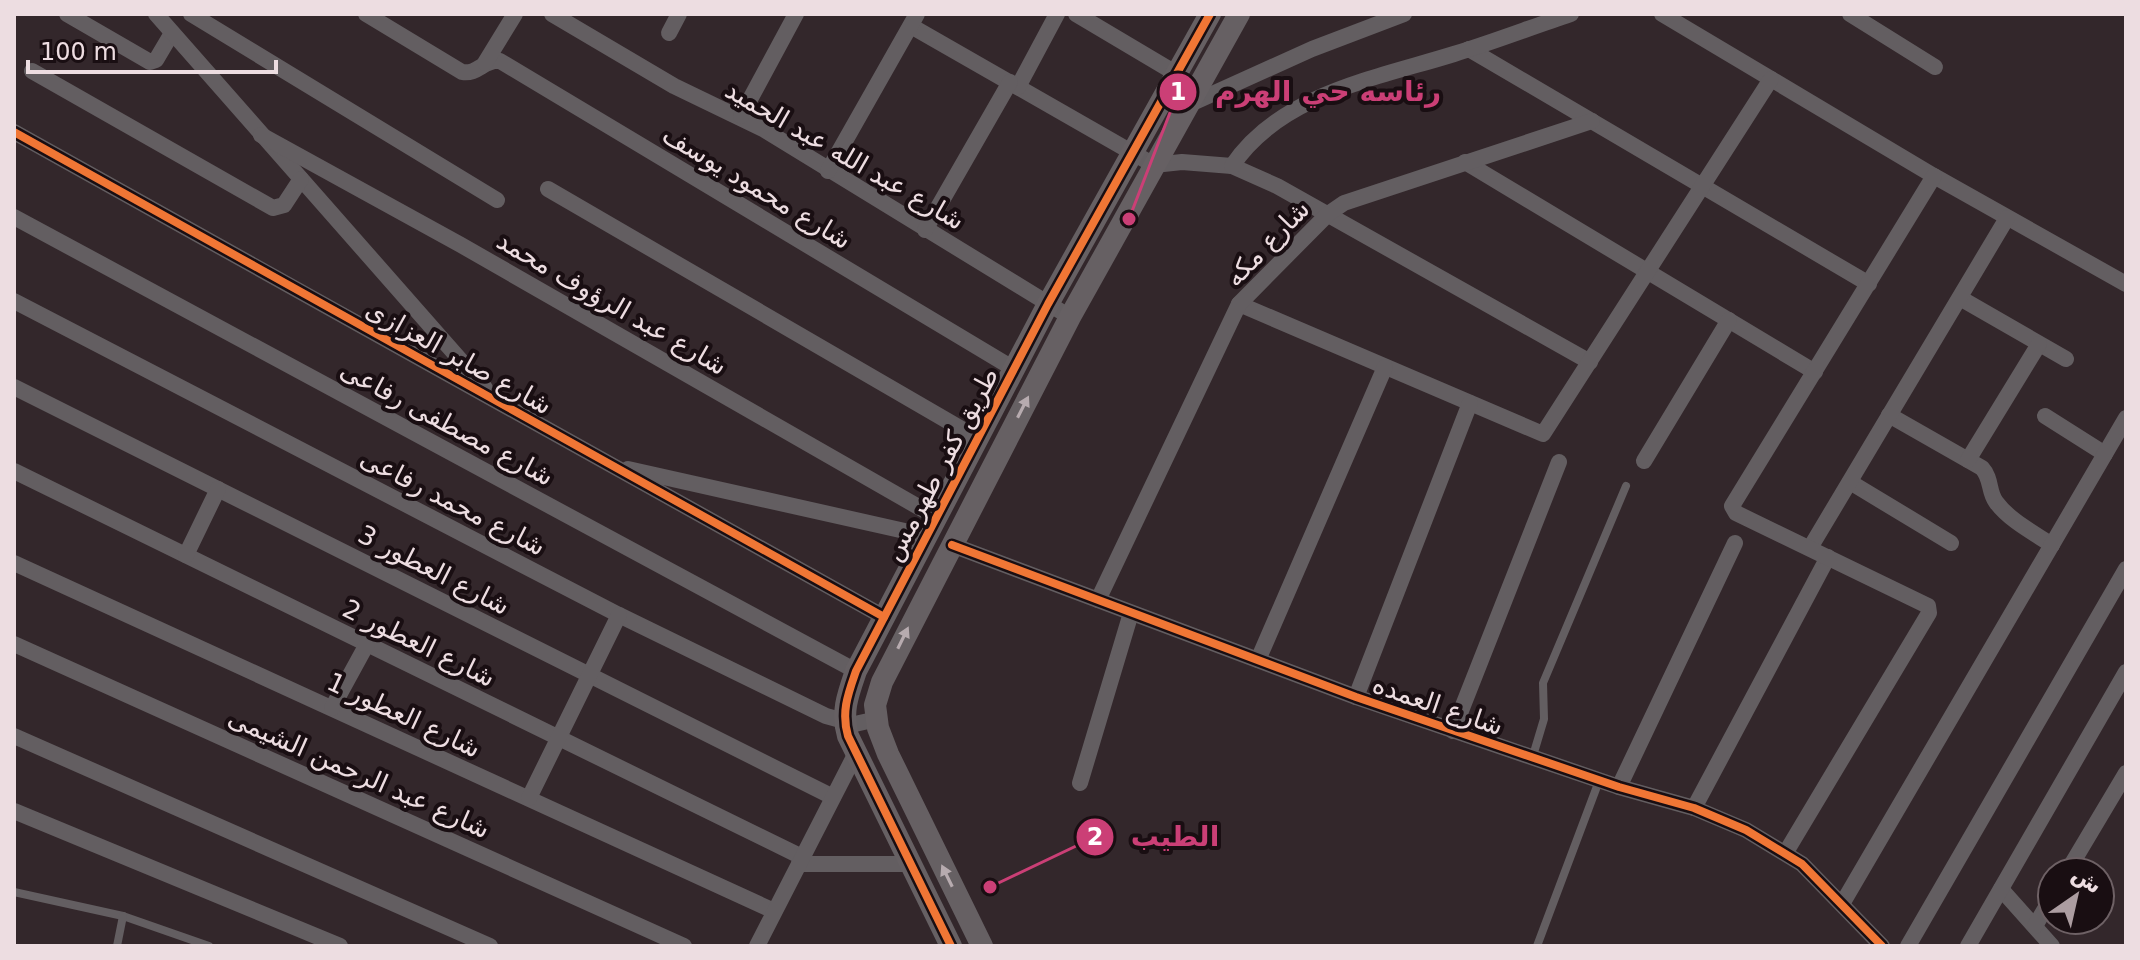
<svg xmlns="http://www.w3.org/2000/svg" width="2140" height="960" font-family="'DejaVu Sans','Noto Sans Arabic',sans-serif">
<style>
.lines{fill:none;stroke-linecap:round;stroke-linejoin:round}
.lane{stroke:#635e61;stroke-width:8}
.street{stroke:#635e61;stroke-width:16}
.secondary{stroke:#666063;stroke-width:22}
.cycleway-casing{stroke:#190e12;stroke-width:13}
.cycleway{stroke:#f07635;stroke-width:8}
.oneway{fill:#b7abaf}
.labels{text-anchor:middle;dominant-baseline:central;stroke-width:8;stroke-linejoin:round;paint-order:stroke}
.street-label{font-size:26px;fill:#eddde1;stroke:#190e12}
.leader{fill:none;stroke:#cb3f76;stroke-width:3}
.callout-dot{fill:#cb3f76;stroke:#190e12;stroke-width:3}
.mark-label{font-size:24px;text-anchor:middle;font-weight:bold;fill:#fff}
.callout-label{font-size:28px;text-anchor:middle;font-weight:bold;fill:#cb3f76;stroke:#190e12;stroke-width:8;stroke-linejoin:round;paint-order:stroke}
</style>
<rect width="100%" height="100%" fill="#33272b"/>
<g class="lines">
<!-- lane -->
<g class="lane">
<polyline points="1532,759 1544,719 1543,683 1626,486"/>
<polyline points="14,892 123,916 209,946"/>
<polyline points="117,946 123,916"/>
<polyline points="1537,946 1599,781"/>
</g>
<!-- street -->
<g class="street">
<polyline points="67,14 150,62 156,60 172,33"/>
<polyline points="156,14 485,388"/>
<polyline points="191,14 497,200"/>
<path d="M366 14 462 72C478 75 484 59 500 61L1014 369"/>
<polyline points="552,14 674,86 763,129 1070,317"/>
<polyline points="1076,14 1177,74"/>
<polyline points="1662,14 1934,176 2126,284"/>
<polyline points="1850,14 1935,67"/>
<polyline points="911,26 1154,165 1182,162 1232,166 1277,186 1590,362"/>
<polyline points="669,33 679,14"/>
<polyline points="1469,49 1869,284"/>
<polyline points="485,63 515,14"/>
<polyline points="32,71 273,208 284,205 301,179"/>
<polyline points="1018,87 1057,14"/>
<polyline points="1188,105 1312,49 1404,14"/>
<polyline points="741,116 796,14"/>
<polyline points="14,132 884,617"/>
<polyline points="261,135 461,245 936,517"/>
<polyline points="1465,162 1815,372"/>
<path d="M1232 166C1280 94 1377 78 1454 54 1493 42 1532 27 1571 14"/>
<polyline points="828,171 917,14"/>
<polyline points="548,189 977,438"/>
<polyline points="14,217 856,671"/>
<polyline points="925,230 1010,82"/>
<polyline points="1960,298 2066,359"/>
<polyline points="14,301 619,615 826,716 855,724 877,719"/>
<polyline points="1239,304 1543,434 1771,79"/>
<polyline points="14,387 833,797"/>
<path d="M1889 415 1982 468C1992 479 1988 491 1996 502 2009 520 2034 533 2052 545"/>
<polyline points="2045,416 2105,454"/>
<polyline points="1968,460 2039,344"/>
<polyline points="1644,461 1729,320"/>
<polyline points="628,469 927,536"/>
<polyline points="14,471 802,857"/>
<polyline points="1850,482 1951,543"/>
<polyline points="952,545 1356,697 1619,787 1694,808 1746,830 1802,864 1882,946"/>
<polyline points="1810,548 2007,218"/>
<polyline points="186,555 218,489"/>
<polyline points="14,563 774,911"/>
<polyline points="1098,600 1239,304 1328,214 1344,203 1592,121"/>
<polyline points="14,644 684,946"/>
<polyline points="1258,660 1385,367"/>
<polyline points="1356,697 1470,403"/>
<polyline points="332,708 367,644"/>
<polyline points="1453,731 1559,462"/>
<polyline points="14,736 490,946"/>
<polyline points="1080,783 1131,613"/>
<polyline points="1619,787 1735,543"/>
<polyline points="529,798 619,615"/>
<polyline points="1694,808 1828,557"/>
<polyline points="14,811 340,946"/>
<polyline points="1786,852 1929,613 1928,606 1736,513 1732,506 1934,176"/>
<polyline points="799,864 911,864"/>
<polyline points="2067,872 2126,773"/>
<polyline points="2001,889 2052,946"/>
<polyline points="1842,904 2126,418"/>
<polyline points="2035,926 2052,897"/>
<polyline points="757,946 856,753"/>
<polyline points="1908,946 2126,569"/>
<polyline points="1968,946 2126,672"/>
</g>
<!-- secondary -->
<g class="secondary">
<path d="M951 946 848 736C841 712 848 694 856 671L1048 304 1210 14"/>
<polyline points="982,946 888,754 878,728 875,705 882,682 1070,317 1239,14"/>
</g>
<defs>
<g id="cycleway">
<polyline points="14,132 884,617"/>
<polyline points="952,545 1356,697 1619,787 1694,808 1746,830 1802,864 1882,946"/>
<path d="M951 946 848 736C841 712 848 694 856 671L1048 304 1210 14"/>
</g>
</defs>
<!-- cycleway casing -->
<use href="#cycleway" class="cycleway-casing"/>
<!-- cycleway -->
<use href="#cycleway" class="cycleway"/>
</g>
<!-- one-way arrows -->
<defs><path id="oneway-solid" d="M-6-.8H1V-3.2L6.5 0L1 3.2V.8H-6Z" transform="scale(2)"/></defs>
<g class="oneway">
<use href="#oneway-solid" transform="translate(1023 407) rotate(-63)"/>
<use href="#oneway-solid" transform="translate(903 638) rotate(-64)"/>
<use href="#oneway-solid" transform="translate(947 876) rotate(-116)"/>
</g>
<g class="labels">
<!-- street labels -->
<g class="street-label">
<text transform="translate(845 155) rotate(30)">شارع عبد الله عبد الحميد</text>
<text transform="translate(757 187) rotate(31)">شارع محمود يوسف</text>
<text transform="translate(1267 243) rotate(-46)">شارع مكه</text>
<text transform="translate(612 303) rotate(30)">شارع عبد الرؤوف محمد</text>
<text transform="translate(459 357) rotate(29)">شارع صابر العزازى</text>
<text transform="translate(447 423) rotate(28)">شارع مصطفى رفاعى</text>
<text transform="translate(941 464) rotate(-62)">طريق كفر طهرمس</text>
<text transform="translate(453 502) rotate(27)">شارع محمد رفاعى</text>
<text transform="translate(434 570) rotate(27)">شارع العطور 3</text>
<text transform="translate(419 643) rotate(26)">شارع العطور 2</text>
<text transform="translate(1438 705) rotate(19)">شارع العمده</text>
<text transform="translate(404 715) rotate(25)">شارع العطور 1</text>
<text transform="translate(359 773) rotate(24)">شارع عبد الرحمن الشيمى</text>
</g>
</g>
<!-- callouts -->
<path class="leader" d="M1129 219L1178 92M990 887L1095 837"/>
<g class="callout-dot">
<circle cx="1129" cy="219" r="8"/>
<circle cx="990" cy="887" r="8"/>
<circle cx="1178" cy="92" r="20"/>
<circle cx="1095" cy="837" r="20"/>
</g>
<g class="mark-label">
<text x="1178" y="100">1</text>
<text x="1095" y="845">2</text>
</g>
<g class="callout-label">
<text x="1328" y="101">رئاسه حي الهرم</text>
<text x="1175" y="846">الطيب</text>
</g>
<!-- border -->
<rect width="2140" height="960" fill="none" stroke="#eddde1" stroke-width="32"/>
<!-- north arrow -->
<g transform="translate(2076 896) rotate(34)"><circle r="38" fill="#190e12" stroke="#6e6165" stroke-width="2"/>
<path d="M0-6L14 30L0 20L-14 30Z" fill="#ac9da1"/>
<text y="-12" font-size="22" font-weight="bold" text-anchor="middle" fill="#eddde1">ش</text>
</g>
<!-- scale -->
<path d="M28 60v12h248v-12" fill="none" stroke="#eddde1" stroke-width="4"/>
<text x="40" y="60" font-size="24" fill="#eddde1" stroke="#190e12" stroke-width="6" paint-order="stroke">100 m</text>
</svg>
